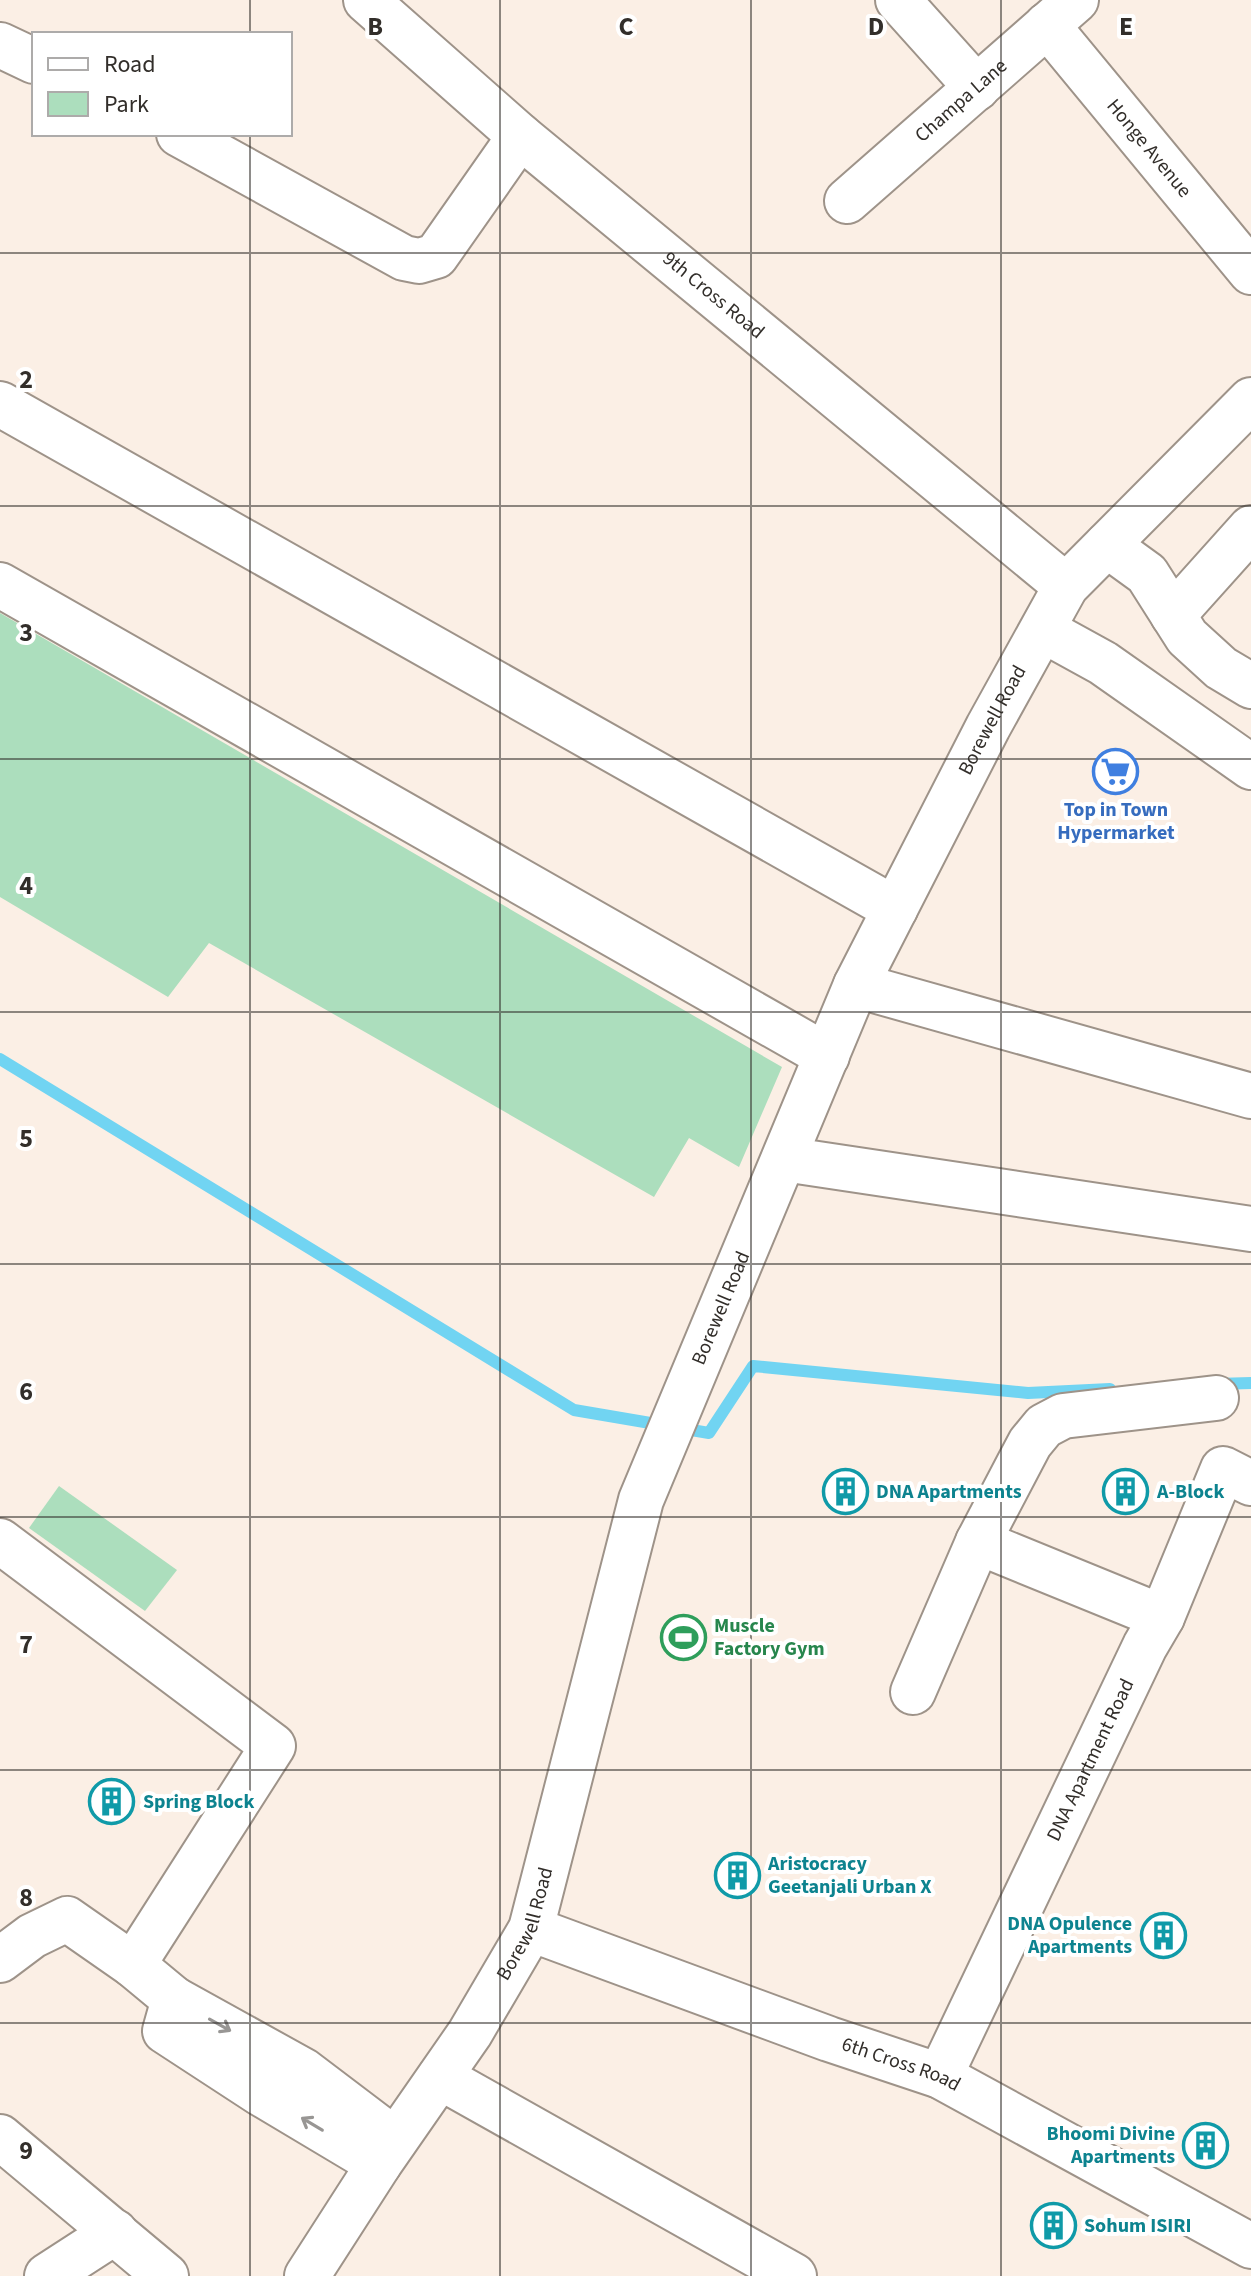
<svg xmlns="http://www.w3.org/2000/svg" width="1251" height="2276" font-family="'Source Sans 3',sans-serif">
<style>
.green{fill:#acdebd}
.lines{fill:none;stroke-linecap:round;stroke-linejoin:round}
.stream{stroke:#71d4f2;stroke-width:12}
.minor-casing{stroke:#9e9389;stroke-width:48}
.minor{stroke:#fff;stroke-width:44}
.oneway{stroke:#989694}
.grid{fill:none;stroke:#322e2a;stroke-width:2;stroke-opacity:0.55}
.labels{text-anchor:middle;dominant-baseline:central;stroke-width:8;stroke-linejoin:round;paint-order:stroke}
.street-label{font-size:20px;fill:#322e2a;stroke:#fff}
.shop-label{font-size:20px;font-weight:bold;fill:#366cbe;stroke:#fff}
.culture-label{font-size:20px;font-weight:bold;fill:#0d838f;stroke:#fff;text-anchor:start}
.leisure-label{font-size:20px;font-weight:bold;fill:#27864d;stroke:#fff;text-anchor:start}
.grid-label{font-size:26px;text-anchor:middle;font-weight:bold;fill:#322e2a;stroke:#fff;stroke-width:8;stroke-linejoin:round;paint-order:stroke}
</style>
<rect width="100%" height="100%" fill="#fbefe5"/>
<!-- green -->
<g class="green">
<polygon points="0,613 782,1067 739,1167 689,1138 654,1197 209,943 168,997 0,897"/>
<polygon points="59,1486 177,1570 145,1611 29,1528"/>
</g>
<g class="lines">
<!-- stream -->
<g class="stream">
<polyline points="0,1059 574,1410 709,1433 753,1366 1028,1393 1110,1389"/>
<polyline points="1216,1384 1251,1383"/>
</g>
<defs>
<g id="minor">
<path id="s1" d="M366 0 520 136 1066 586"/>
<polyline points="898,0 977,88"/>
<path id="s2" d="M1047 25 1251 272"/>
<polyline points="0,45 34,61"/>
<polyline points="179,134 404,258 419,261 436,256 520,136"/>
<path id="s3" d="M847 201 1076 0"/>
<polyline points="0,404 895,909"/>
<polyline points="1107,545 1147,574 1187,637 1221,668 1251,686"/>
<polyline points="0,585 827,1056"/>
<polyline points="1173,615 1251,528"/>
<polyline points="1043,630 1103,663 1251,767"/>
<polyline points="856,985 1251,1096"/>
<polyline points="784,1159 1251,1229"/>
<polyline points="0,1541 273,1746 133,1965 174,1999"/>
<polyline points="978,1542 1162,1617"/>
<polyline points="913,1692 978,1542 1021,1460 1030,1443 1044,1426 1063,1416 1216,1398"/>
<path id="s4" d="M531 1929 829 2039 940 2076 1251 2246"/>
<polyline points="0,1960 32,1936 67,1919 133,1965"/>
<path id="s5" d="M940 2076 1145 1646 1162 1617 1223 1469 1251 1483"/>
<polyline points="440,2077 794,2276"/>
<polyline points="0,2137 166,2276"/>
<polyline points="379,2164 260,2093 165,2031 174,1999 304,2071 395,2140"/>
<polyline points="47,2276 115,2232"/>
<path id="s6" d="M307 2276 379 2164 470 2033 531 1929 641 1500 856 985 988 727 1066 586 1251 400"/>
</g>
</defs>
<!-- minor casing -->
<use href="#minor" class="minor-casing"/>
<!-- minor -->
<use href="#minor" class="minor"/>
</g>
<!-- one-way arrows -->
<defs><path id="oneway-shaft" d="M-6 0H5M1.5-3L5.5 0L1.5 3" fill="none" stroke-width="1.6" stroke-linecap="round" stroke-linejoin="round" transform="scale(2)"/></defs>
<g class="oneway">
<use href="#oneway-shaft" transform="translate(220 2025) rotate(29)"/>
<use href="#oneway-shaft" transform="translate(312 2124) rotate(-149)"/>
</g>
<!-- grid -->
<path class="grid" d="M250 0V34M500 0V2276M751 0V2276M1001 0V2276M250 134V2276M0 253H1251M0 506H1251M0 759H1251M0 1012H1251M0 1264H1251M0 1517H1251M0 1770H1251M0 2023H1251"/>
<!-- icons -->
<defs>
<symbol id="supermarket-ring" viewBox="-11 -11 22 22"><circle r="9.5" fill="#fff" stroke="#3f7fe0" stroke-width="1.5"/><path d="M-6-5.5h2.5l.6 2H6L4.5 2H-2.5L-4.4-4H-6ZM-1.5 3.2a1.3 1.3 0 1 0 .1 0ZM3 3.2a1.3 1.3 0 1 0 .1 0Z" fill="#3f7fe0"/></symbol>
<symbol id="building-ring" viewBox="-11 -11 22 22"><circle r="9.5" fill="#fff" stroke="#0f9aa8" stroke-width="1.5"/><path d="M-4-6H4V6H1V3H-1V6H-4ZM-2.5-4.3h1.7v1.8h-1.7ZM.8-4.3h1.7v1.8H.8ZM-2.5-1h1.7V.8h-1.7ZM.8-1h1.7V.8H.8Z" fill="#0f9aa8"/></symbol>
<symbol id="stadium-ring" viewBox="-11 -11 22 22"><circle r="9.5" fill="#fff" stroke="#2e9e5b" stroke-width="1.5"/><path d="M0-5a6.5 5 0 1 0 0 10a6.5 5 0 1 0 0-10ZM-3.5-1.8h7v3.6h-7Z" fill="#2e9e5b"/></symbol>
</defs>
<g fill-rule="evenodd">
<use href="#supermarket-ring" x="1090" y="746" width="51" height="51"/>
<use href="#building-ring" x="820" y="1466" width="51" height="51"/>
<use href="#building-ring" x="1100" y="1466" width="51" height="51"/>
<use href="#stadium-ring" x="658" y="1612" width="51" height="51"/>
<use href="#building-ring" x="86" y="1776" width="51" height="51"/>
<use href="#building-ring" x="712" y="1850" width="51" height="51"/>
<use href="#building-ring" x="1138" y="1910" width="51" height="51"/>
<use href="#building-ring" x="1180" y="2120" width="51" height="51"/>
<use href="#building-ring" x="1028" y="2200" width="51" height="51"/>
</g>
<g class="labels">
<!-- street labels -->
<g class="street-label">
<text stroke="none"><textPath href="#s3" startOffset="152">Champa Lane</textPath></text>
<text stroke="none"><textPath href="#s2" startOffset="160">Honge Avenue</textPath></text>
<text stroke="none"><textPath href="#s1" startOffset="456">9th Cross Road</textPath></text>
<text stroke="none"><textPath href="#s6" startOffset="1712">Borewell Road</textPath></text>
<text stroke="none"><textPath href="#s6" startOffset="1064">Borewell Road</textPath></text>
<text stroke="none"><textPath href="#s5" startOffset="350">DNA Apartment Road</textPath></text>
<text stroke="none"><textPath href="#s6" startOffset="416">Borewell Road</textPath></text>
<text stroke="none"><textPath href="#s4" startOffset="394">6th Cross Road</textPath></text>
</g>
<!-- shop labels -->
<g class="shop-label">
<text x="1116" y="810">Top in Town<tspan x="1116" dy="23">Hypermarket</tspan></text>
</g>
<!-- culture labels -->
<g class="culture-label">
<text x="876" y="1492">DNA Apartments</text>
<text x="1157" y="1492">A-Block</text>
<text x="143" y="1802">Spring Block</text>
<text x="768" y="1864">Aristocracy<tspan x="768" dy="23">Geetanjali Urban X</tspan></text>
<text x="1132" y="1924" text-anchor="end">DNA Opulence<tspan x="1132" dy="23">Apartments</tspan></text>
<text x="1175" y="2134" text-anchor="end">Bhoomi Divine<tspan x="1175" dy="23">Apartments</tspan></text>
<text x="1084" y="2226">Sohum ISIRI</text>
</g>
<!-- leisure labels -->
<g class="leisure-label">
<text x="714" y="1626">Muscle<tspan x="714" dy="23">Factory Gym</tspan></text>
</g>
</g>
<g class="grid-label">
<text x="375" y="35">B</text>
<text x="626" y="35">C</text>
<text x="876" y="35">D</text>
<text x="1126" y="35">E</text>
<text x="26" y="388">2</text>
<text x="26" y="641">3</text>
<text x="26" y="894">4</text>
<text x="26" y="1147">5</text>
<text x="26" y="1400">6</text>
<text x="26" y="1653">7</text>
<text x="26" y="1906">8</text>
<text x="26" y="2159">9</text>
</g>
<!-- legend -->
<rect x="32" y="32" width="260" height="104" fill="#ffffff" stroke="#adabaa" stroke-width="2"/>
<rect x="48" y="58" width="40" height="12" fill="#ffffff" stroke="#adabaa" stroke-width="2"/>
<text x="104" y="72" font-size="24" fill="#322e2a">Road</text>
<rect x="48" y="92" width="40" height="24" fill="#acdebd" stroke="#adabaa" stroke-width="2"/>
<text x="104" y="112" font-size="24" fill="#322e2a">Park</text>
</svg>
